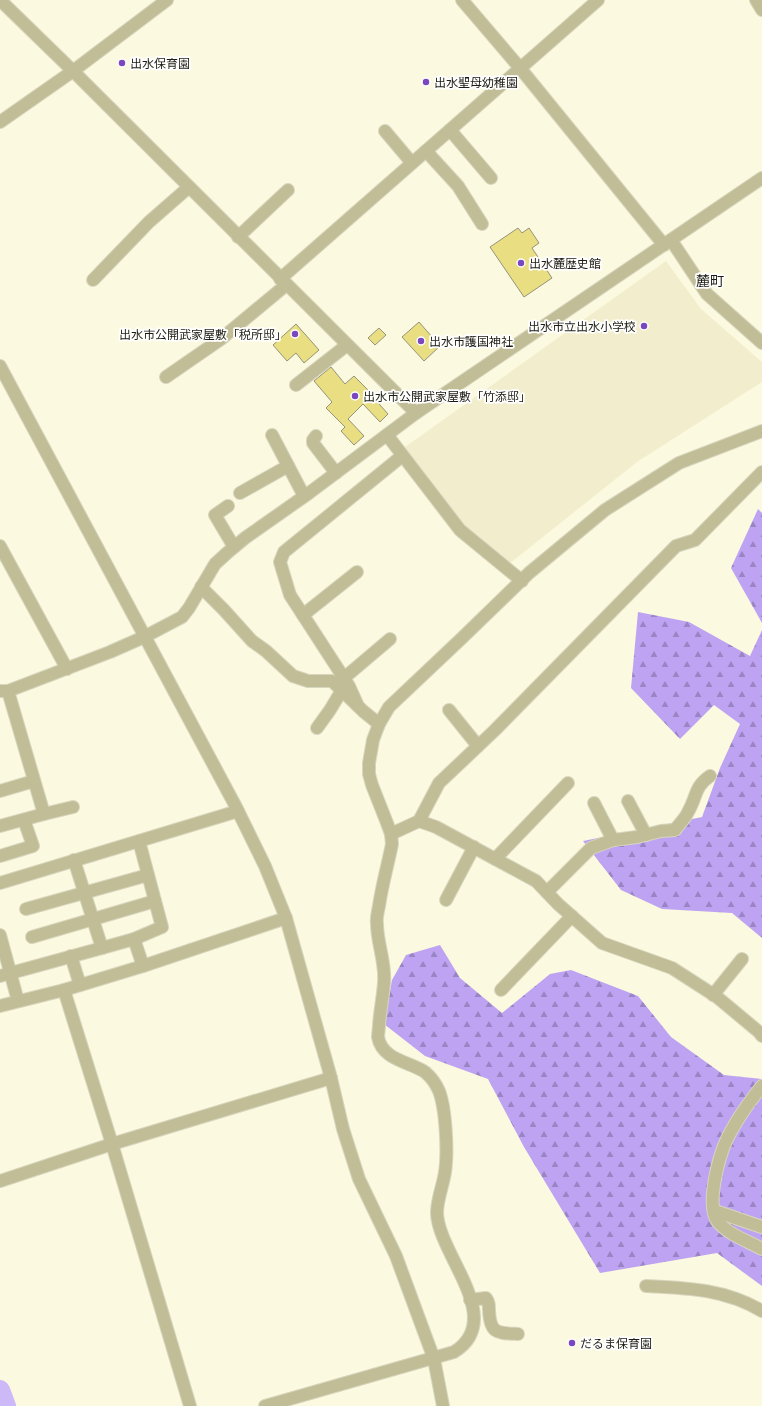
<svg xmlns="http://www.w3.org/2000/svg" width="762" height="1406" font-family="Montserrat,'Noto Sans JP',sans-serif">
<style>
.built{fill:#f2eecd}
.forest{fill:url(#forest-firs)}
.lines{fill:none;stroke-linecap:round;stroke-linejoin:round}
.river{stroke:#cdb8f8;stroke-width:20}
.building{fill:#e9de82;stroke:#95937b}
.minor-casing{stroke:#d7d6be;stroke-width:14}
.minor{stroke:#c1bd97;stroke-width:12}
.poi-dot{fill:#7a47bf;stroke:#fff;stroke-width:1.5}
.labels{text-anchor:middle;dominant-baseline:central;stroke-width:3.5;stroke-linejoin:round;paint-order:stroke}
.poi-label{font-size:12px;fill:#1d1c13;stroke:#fff;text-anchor:start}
.quarter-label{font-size:14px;fill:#1d1c13;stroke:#fff}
</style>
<defs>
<pattern id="forest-firs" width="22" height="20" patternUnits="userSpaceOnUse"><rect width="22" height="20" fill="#bea3f3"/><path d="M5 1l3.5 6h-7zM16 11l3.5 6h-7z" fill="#9a84c4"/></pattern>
</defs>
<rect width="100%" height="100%" fill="#fbf9df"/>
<!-- built -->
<polygon class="built" points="666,261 701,309 762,362 762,382 637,462 509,564 440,503 405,447"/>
<!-- forest -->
<g class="forest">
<polygon points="758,509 762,513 762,623 731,568"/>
<polygon points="638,612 689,622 750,656 762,630 762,938 732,913 662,909 621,890 583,841 702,817 720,768 740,724 714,705 680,739 631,688"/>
<polygon points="440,945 460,978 502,1013 550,974 571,970 638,996 671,1037 724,1075 762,1079 762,1286 717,1253 600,1273 524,1147 488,1079 425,1056 384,1024 392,980 406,955"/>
</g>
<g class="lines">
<!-- river -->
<polyline class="river" points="0,1390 6,1406"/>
</g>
<!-- building -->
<g class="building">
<polygon points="518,228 522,233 529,228 539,243 532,248 552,278 524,297 490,247"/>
<polygon points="419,322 440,346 424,361 402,337"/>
<polygon points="296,324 319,350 304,363 296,353 287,361 273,345"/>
<polygon points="379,328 386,335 375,345 368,338"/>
<polygon points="331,367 345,384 354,376 373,395 372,396 388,414 380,422 363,404 348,419 364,436 354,445 341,431 345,427 326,408 332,402 314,381"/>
</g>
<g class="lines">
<defs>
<g id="minor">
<polyline points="0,0 73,71 416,413"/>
<polyline points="462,0 520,68 664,245"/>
<polyline points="756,0 762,10"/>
<polyline points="0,122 73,71 167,0"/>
<polyline points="450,130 491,178"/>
<polyline points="385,131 412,163"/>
<polyline points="426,151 458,186 482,224"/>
<polyline points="238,237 288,190"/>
<polyline points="671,240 707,294 762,343"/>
<polyline points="280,279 598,0"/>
<polyline points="93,280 149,222 189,187"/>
<polyline points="0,366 235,805 265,866 286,918 331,1078 343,1129 359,1179 396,1256 434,1359 443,1406"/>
<polyline points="166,377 221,339 286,285"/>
<polyline points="296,385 347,345"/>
<polyline points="272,435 304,496"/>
<polyline points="387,435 460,530 522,581"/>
<polyline points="316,436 313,440 313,443 336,473"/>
<polyline points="240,493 288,466"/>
<polyline points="228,506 215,515 234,547"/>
<polyline points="0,546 67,669"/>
<polyline points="201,587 224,610 252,641 266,651 293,676 308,681 332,681 363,711 379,724"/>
<polyline points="303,615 357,572"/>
<polyline points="344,678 390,639"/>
<polyline points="0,691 8,691 110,652 144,637 182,617 189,608 215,564 227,553 245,538 309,493 416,413 762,178"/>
<polyline points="358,706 349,686 290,595 280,562 284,552 402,456"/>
<polyline points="449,710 478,746"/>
<polyline points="317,728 330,710 342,690"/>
<polyline points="0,791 34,781"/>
<polyline points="628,801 646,835"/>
<polyline points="594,803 613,840"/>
<polyline points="44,814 73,807"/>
<polyline points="419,821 436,827 536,881 558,904 602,943 672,968 717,997 759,1032 762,1036"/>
<polyline points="0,826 44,814 8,691"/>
<polyline points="391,834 419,821 439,783 495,730 676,546 695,540 762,472"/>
<polyline points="0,856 33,846 24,820"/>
<polyline points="495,859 568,783"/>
<polyline points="0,883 238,811"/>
<path d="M547 892 591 848 613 840 637 837 661 831 675 830C679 824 685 819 688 812 697 797 694 787 710 776"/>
<polyline points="446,900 474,847"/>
<polyline points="26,909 148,875"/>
<polyline points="0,935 18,1001"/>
<polyline points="32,937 155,901"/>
<polyline points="134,939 162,927 139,841"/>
<polyline points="102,948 134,939 143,966"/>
<polyline points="71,956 80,985"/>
<polyline points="0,976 102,948 74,860"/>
<polyline points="501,990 572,916"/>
<polyline points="713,995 742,959"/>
<polyline points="0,1006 64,990"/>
<path d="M762 1086C750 1101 735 1122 727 1139 719 1156 705 1206 718 1222 729 1235 748 1241 762 1249"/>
<polyline points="0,1181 112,1144 331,1078"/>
<polyline points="715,1211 762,1227"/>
<path d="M646 1286C688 1288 725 1289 762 1311"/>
<path d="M470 1300 486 1298C489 1302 489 1305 489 1310 490 1334 497 1333 518 1334"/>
<polyline points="190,1406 112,1144 64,990 143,966 286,918"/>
<path d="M265 1406 454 1352C507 1319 438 1254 437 1213 437 1199 443 1186 445 1172 448 1153 446 1109 439 1091 436 1084 431 1077 425 1072 410 1062 382 1060 378 1037 378 1034 379 1029 379 1025 380 1011 383 997 384 983 386 963 377 943 377 924 376 918 378 911 379 906 382 885 388 864 392 844L391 834 387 823 372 785 369 774V763L373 740 379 724 389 707 462 638 529 573 605 510 679 463 762 431"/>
</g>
</defs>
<!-- minor casing -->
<use href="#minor" class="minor-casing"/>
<!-- minor -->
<use href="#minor" class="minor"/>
</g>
<!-- markers -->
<g class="poi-dot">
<circle cx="122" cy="63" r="4"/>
<circle cx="426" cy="82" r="4"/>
<circle cx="521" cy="263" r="4"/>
<circle cx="644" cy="326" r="4"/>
<circle cx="295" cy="334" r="4"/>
<circle cx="421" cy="341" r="4"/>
<circle cx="355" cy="396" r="4"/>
<circle cx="572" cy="1343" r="4"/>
</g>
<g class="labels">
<!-- poi labels -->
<g class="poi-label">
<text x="130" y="63">出水保育園</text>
<text x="434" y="82">出水聖母幼稚園</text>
<text x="529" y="263">出水麓歴史館</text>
<text x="636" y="326" text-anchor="end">出水市立出水小学校</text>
<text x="287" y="334" text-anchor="end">出水市公開武家屋敷「税所邸」</text>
<text x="429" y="341">出水市護国神社</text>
<text x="363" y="396">出水市公開武家屋敷「竹添邸」</text>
<text x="580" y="1343">だるま保育園</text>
</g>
<!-- quarter labels -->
<g class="quarter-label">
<text x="710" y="281">麓町</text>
</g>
</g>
</svg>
